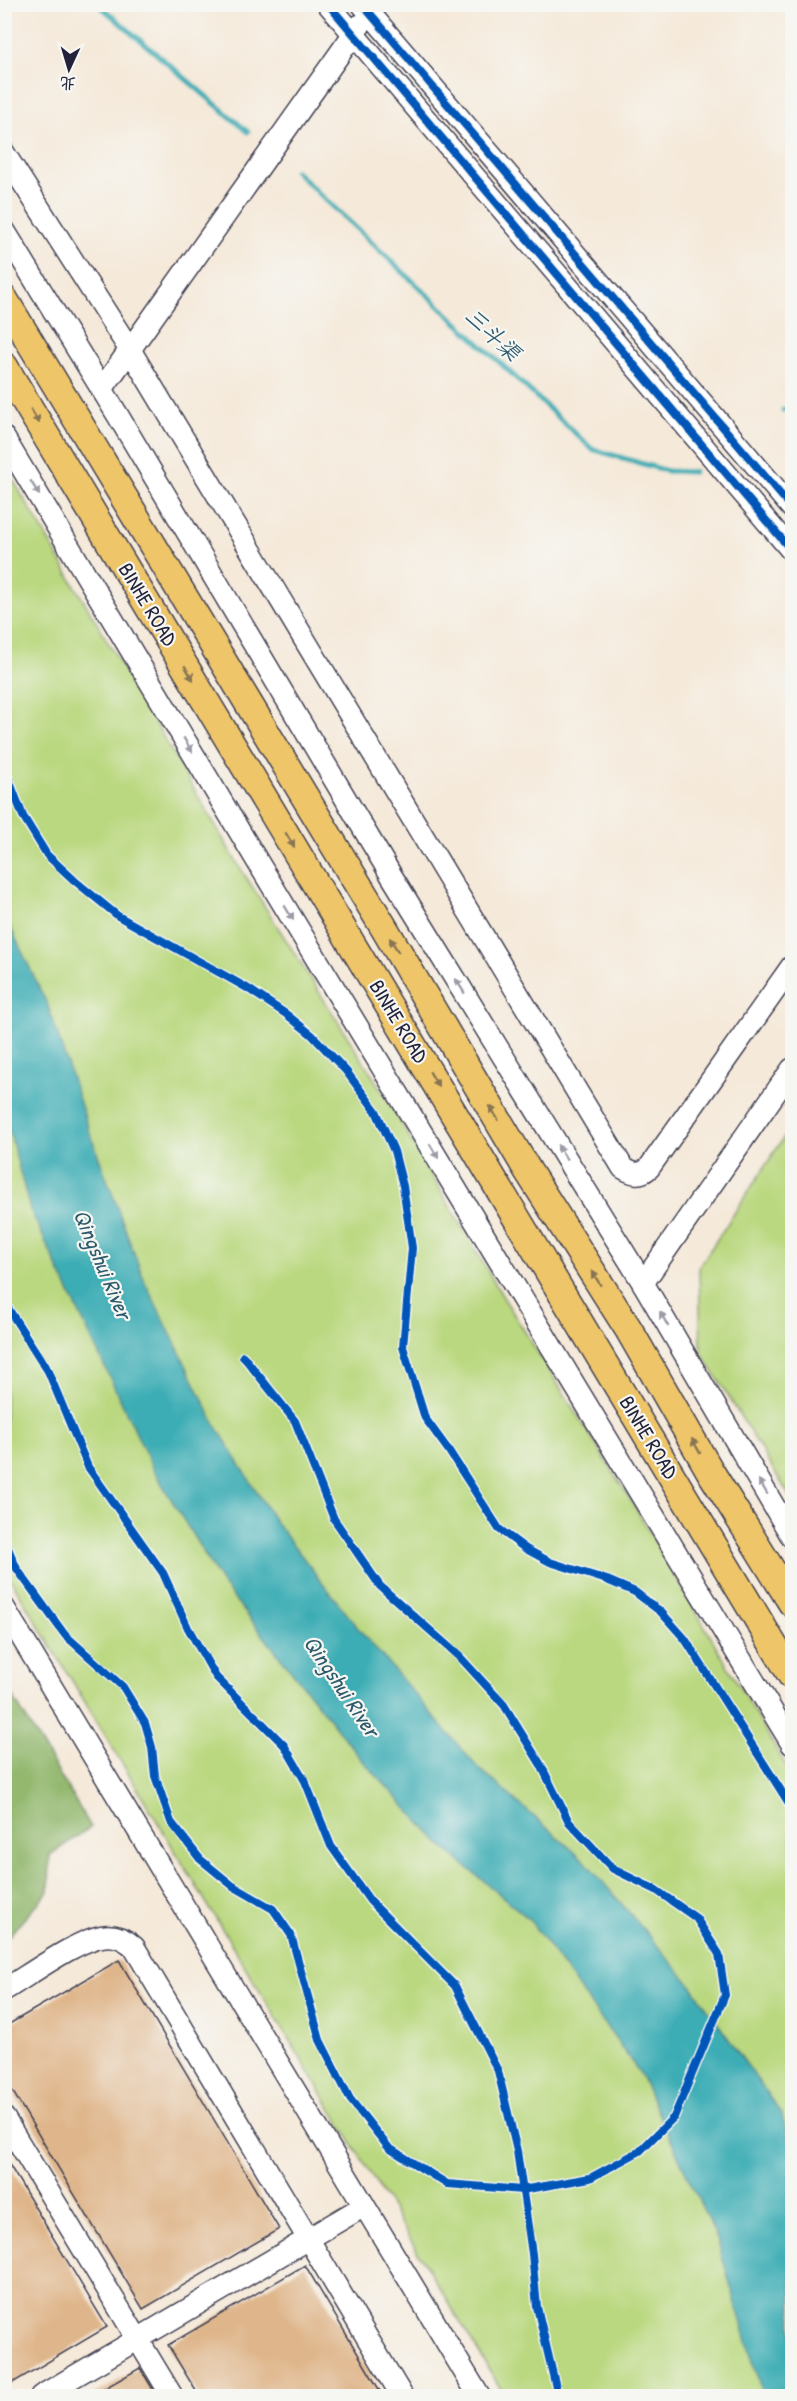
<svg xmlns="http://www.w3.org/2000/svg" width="797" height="2401" font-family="'Patrick Hand','LXGW WenKai TC',sans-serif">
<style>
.green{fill:#bad87f;stroke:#6e7d5d;stroke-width:1.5}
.forest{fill:#93b86e;stroke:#5a6d54;stroke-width:1.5}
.water{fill:#3cadb5;stroke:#2f6878;stroke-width:1.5}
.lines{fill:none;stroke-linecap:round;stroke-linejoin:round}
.stream{stroke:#3cadb5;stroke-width:5}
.building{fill:#dfb68b}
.minor-casing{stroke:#424053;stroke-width:24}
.major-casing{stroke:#424053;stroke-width:30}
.minor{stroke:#fff;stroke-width:21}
.major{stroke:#eec569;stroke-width:27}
.cycleway-casing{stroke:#f6f6f2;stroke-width:11}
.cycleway{stroke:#0057b8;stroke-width:8}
.oneway{fill:#887452}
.oneway2{fill:#9c9ca7}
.labels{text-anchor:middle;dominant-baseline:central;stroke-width:4.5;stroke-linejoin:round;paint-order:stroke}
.street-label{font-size:21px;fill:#22223b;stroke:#f6f6f2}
.water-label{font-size:22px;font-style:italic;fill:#2c5a6c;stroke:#f6f6f2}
</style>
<rect width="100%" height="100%" fill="#f6f6f2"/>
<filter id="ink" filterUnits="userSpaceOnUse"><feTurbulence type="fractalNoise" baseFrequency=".0167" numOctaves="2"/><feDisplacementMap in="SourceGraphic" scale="12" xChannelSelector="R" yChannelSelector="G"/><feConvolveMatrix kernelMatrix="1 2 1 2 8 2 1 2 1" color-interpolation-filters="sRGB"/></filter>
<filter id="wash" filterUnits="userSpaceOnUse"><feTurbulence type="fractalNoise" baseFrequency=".008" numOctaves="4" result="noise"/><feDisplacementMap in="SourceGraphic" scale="24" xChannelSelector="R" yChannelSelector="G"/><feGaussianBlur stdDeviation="1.35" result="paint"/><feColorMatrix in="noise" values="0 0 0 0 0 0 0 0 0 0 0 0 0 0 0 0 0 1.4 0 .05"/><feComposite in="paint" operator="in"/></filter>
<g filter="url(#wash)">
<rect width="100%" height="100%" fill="#f5e9d9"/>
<!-- green -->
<g class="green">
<polygon points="5,466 237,863 384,1094 503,1297 632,1502 792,1776 792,2396 505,2396 5,1570"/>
<polygon points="792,1125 792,1500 701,1352 699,1267"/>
</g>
<!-- forest -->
<polygon class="forest" points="4,1682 91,1827 50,1855 49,1891 5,1940"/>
<!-- water -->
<polygon class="water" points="5,916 48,1006 91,1136 144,1280 215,1424 276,1523 358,1628 477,1767 584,1860 691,1985 782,2115 792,2149 792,2396 763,2396 717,2239 639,2072 529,1919 443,1847 361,1759 221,1582 154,1471 30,1209 5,1116"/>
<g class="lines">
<!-- stream -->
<g class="stream">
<polyline points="98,4 248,132"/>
<polyline points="295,171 592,449 667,471 694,472"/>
<polyline points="783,410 792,407"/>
</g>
</g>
<g id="blocks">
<!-- building -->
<g class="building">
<polygon points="119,1960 279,2229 143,2309 4,2077 4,2027"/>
<polygon points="4,2156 107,2327 4,2388"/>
<polygon points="305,2265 383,2396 199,2396 168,2345"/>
<polygon points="140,2368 157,2396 91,2396"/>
</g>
</g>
</g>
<g filter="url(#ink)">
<use href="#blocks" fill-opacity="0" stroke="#424053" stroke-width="1.5"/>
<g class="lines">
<defs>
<g id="minor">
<polyline points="328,4 792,551"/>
<polyline points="362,4 792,508"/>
<path d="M4 153 130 350 623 1168C633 1174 640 1176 649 1168L792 966"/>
<polyline points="4,230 117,414 391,875 643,1283 792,1537"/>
<polyline points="102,389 360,25"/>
<polyline points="4,438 262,869 792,1744"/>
<polyline points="643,1283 792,1069"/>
<polyline points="4,1608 479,2396"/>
<path d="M4 1990C28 1976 79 1938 105 1936 117 1935 125 1939 134 1947L402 2396"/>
<polyline points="4,2118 172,2396"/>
<polyline points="41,2396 364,2206"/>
</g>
<g id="major">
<polyline points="4,299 383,926 528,1171 629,1330 710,1471 792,1603"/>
<polyline points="4,366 792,1676"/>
</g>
</defs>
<!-- minor casing -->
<use href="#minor" class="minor-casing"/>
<!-- major casing -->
<use href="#major" class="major-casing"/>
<!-- minor -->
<use href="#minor" class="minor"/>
<!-- major -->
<use href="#major" class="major"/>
<defs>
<g id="cycleway">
<polyline points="328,4 792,551"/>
<polyline points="362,4 792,508"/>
<polyline points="4,763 9,780 23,816 47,855 75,881 118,916 247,988 286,1014 312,1035 346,1071 376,1111 394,1151 403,1186 412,1248 403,1347 425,1418 449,1451 499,1529 526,1549 550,1562 607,1580 635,1592 661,1612 685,1639 792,1808"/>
<polyline points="4,1302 48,1371 88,1467 163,1573 188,1628 216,1677 284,1745 305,1781 331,1846 370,1901 455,1986 498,2071 517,2151 532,2254 537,2307 558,2396"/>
<polyline points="4,1539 17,1569 65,1635 123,1687 145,1723 152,1747 155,1776 171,1822 200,1859 233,1886 273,1909 291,1935 320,2040 350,2099 389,2148 447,2184 522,2190 590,2178 640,2151 674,2117 725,1995 719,1954 696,1918 656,1890 613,1869 569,1822 541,1765 504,1705 459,1656 380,1586 334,1519 295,1421 243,1356"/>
</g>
</defs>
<!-- cycleway casing -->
<use href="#cycleway" class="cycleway-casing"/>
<!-- cycleway -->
<use href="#cycleway" class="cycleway"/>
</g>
<!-- one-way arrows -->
<defs><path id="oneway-solid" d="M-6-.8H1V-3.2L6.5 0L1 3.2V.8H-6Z" transform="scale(1.5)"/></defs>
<g class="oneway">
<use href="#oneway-solid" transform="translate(35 416) rotate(59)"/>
<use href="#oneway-solid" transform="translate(189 673) rotate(59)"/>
<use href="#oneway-solid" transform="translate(290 840) rotate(59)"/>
<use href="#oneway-solid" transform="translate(394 945) rotate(-121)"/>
<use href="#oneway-solid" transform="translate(434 1079) rotate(59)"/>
<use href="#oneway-solid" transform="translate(494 1113) rotate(-121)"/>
<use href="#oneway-solid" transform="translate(596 1278) rotate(-123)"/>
<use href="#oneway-solid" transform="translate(696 1446) rotate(-120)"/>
</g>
<g class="oneway2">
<use href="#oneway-solid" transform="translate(35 488) rotate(59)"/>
<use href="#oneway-solid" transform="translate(188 745) rotate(59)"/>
<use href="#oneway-solid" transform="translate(289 913) rotate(59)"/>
<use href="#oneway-solid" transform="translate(460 986) rotate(-122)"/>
<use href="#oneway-solid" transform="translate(434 1151) rotate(59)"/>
<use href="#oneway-solid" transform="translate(562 1152) rotate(-122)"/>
<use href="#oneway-solid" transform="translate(664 1319) rotate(-120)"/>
<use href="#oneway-solid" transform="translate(763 1487) rotate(-121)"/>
</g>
</g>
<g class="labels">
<!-- street labels -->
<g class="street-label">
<text transform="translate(148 604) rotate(59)">BINHE ROAD</text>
<text transform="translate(399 1021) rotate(59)">BINHE ROAD</text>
<text transform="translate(649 1437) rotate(59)">BINHE ROAD</text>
</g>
<!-- water labels -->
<g class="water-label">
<text transform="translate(493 334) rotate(43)">三斗渠</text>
<text transform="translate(103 1264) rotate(67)">Qingshui River</text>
<text transform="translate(342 1686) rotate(56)">Qingshui River</text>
</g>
</g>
<!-- margin -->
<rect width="797" height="2401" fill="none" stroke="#f6f6f2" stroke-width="24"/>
<!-- north arrow -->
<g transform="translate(69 69) rotate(184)" stroke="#f6f6f2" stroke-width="4.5" paint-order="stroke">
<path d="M0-4.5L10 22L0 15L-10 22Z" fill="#22223b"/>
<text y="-9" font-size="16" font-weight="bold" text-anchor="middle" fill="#22223b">北</text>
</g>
</svg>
